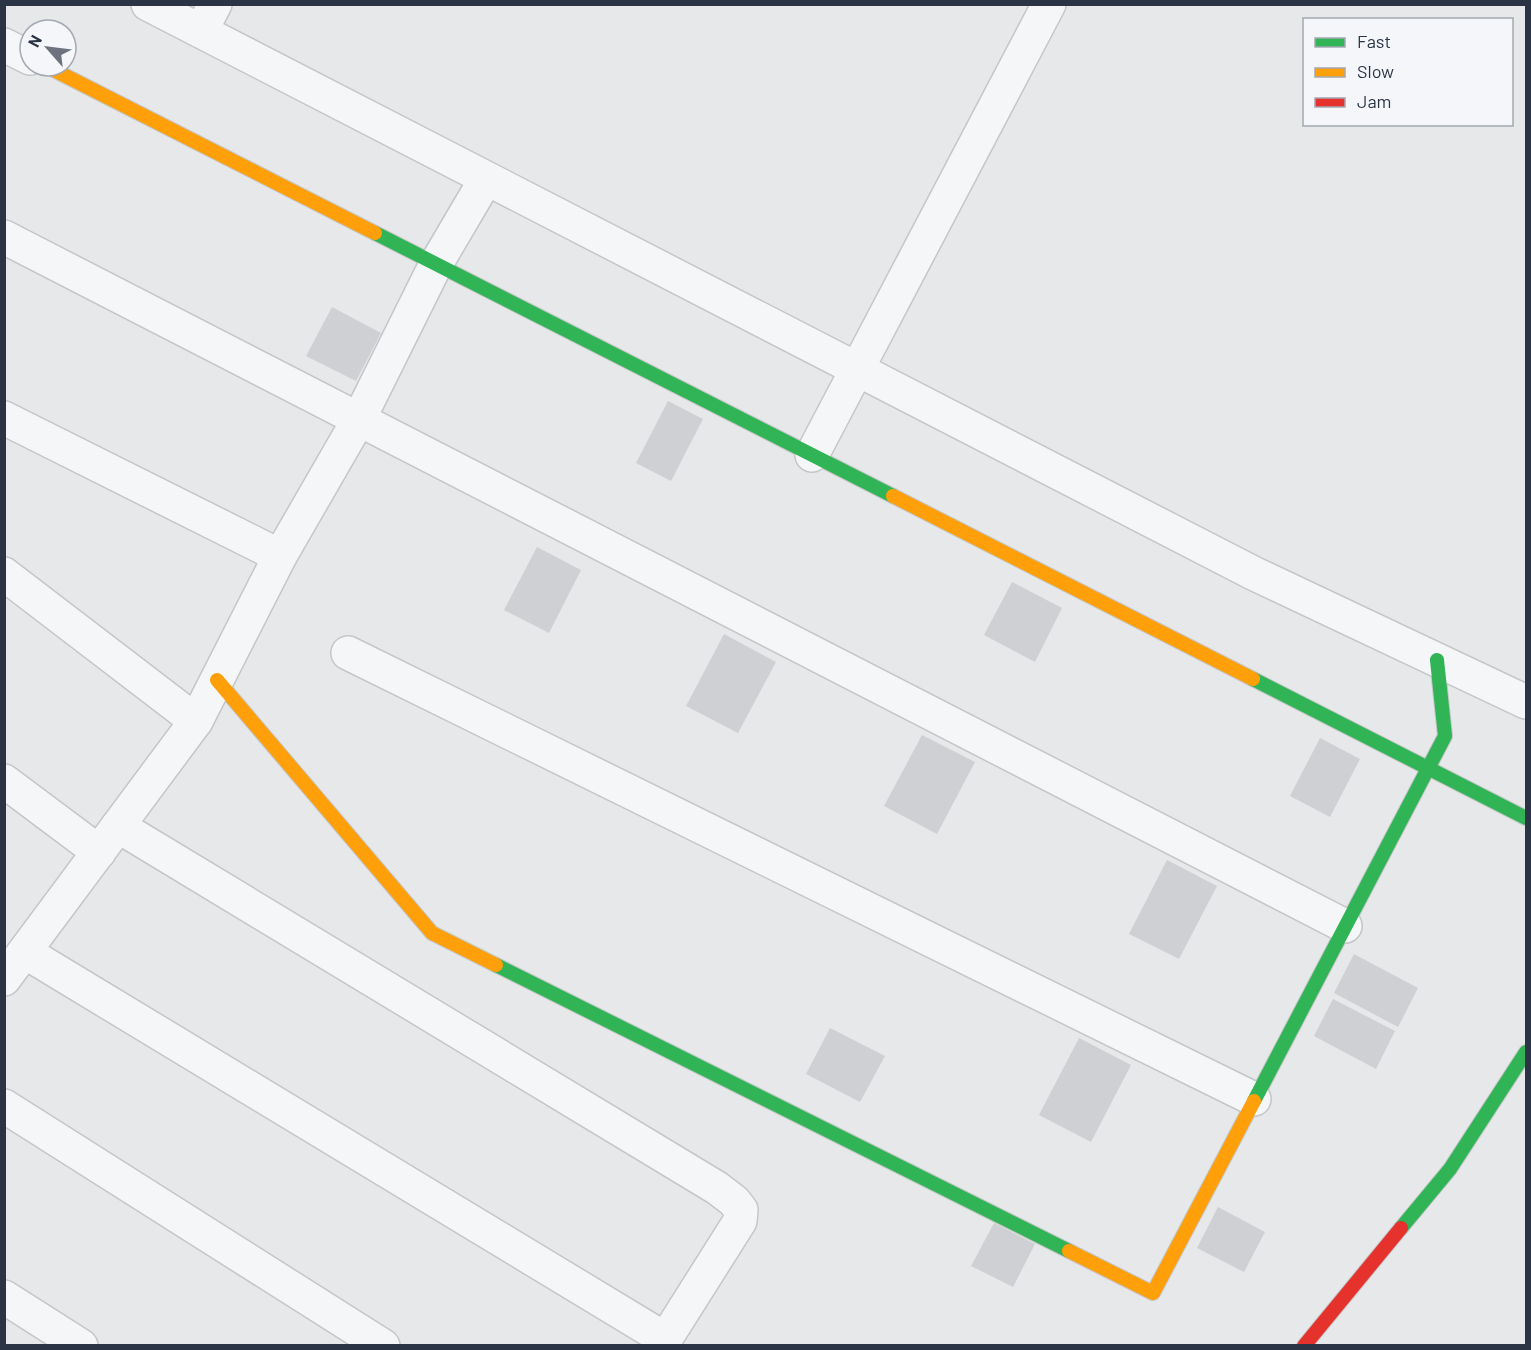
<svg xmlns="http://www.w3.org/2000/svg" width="1531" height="1350" font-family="Barlow,sans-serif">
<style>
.building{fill:#ced0d3}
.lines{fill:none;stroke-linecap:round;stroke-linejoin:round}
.street-casing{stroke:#c4c6c8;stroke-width:36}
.fast-casing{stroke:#c4c6c8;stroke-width:16}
.slow-casing{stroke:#c4c6c8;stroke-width:16}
.jam-casing{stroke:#c4c6c8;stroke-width:16}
.street{stroke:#f5f6f7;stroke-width:33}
.fast{stroke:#30b455;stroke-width:14}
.slow{stroke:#ff9f0a;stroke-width:14}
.jam{stroke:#e5322d;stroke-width:14}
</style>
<rect width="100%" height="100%" fill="#e6e8ea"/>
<!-- building -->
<g class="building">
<polygon points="332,307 381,333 356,381 306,356"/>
<polygon points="668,401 703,419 671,481 636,463"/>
<polygon points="537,547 581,570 549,633 504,610"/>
<polygon points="1012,582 1062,608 1035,662 984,635"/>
<polygon points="724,634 776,662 738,733 686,706"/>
<polygon points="922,735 975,762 937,834 884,806"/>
<polygon points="1320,738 1360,759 1330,817 1290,796"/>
<polygon points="1167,860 1217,886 1179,959 1129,934"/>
<polygon points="1354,954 1418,988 1398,1027 1334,993"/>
<polygon points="1333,999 1395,1031 1376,1069 1314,1036"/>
<polygon points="830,1028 885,1056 860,1102 806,1074"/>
<polygon points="1079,1038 1131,1065 1091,1142 1039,1115"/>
<polygon points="1218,1207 1265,1232 1244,1272 1197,1248"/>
<polygon points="994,1223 1035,1244 1013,1287 971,1266"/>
</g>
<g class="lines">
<defs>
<g id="street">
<polyline points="148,4 1253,573 1526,702"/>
<polyline points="201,31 215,4"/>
<polyline points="4,45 30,58"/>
<polyline points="4,237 1345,926"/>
<polyline points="4,418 280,556"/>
<polyline points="812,455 1049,4"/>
<polyline points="4,574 196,721"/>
<polyline points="348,653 1254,1099"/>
<polyline points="4,781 99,852"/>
<polyline points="118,826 717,1188 734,1201 741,1210 740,1221 661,1346"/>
<polyline points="25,952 665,1339"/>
<polyline points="4,979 196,721 280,556 359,419 436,264 486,179"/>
<polyline points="4,1106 383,1346"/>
<polyline points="4,1297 81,1346"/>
</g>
<g id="fast">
<polyline points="375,233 893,496"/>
<polyline points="1253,679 1526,818"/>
<polyline points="496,965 1069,1251"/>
<polyline points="1254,1101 1445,736 1437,660"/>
<polyline points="1401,1228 1450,1169 1526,1052"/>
</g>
<g id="slow">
<polyline points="46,66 375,233"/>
<polyline points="893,496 1253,679"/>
<polyline points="217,680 432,933 496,965"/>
<polyline points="1069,1251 1153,1293 1254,1101"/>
</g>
<polyline id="jam" points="1304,1346 1401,1228"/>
</defs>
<!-- street casing -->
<use href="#street" class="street-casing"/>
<!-- fast casing -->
<use href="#fast" class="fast-casing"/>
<!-- slow casing -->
<use href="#slow" class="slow-casing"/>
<!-- jam casing -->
<use href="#jam" class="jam-casing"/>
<!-- street -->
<use href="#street" class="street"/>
<!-- fast -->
<use href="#fast" class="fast"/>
<!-- slow -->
<use href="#slow" class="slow"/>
<!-- jam -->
<use href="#jam" class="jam"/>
</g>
<!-- border -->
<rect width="1531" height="1350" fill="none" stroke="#2b3445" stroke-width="12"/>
<!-- legend -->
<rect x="1303" y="18" width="210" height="108" fill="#f4f6f9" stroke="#a4a8b1" stroke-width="1.5"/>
<rect x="1315" y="38" width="30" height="9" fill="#30b455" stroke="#a4a8b1" stroke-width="1.5"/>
<text x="1357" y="48" font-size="18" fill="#2b3445">Fast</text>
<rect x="1315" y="68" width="30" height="9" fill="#ff9f0a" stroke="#a4a8b1" stroke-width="1.5"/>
<text x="1357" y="78" font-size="18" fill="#2b3445">Slow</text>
<rect x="1315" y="98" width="30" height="9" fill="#e5322d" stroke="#a4a8b1" stroke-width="1.5"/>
<text x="1357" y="108" font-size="18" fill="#2b3445">Jam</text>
<!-- north arrow -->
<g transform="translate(48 48) rotate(298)"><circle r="28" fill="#f4f6f9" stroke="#a4a8b1" stroke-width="1.5"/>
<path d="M0-4.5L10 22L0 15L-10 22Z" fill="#6c737f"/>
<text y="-9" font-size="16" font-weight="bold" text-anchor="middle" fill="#2b3445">N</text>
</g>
</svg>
